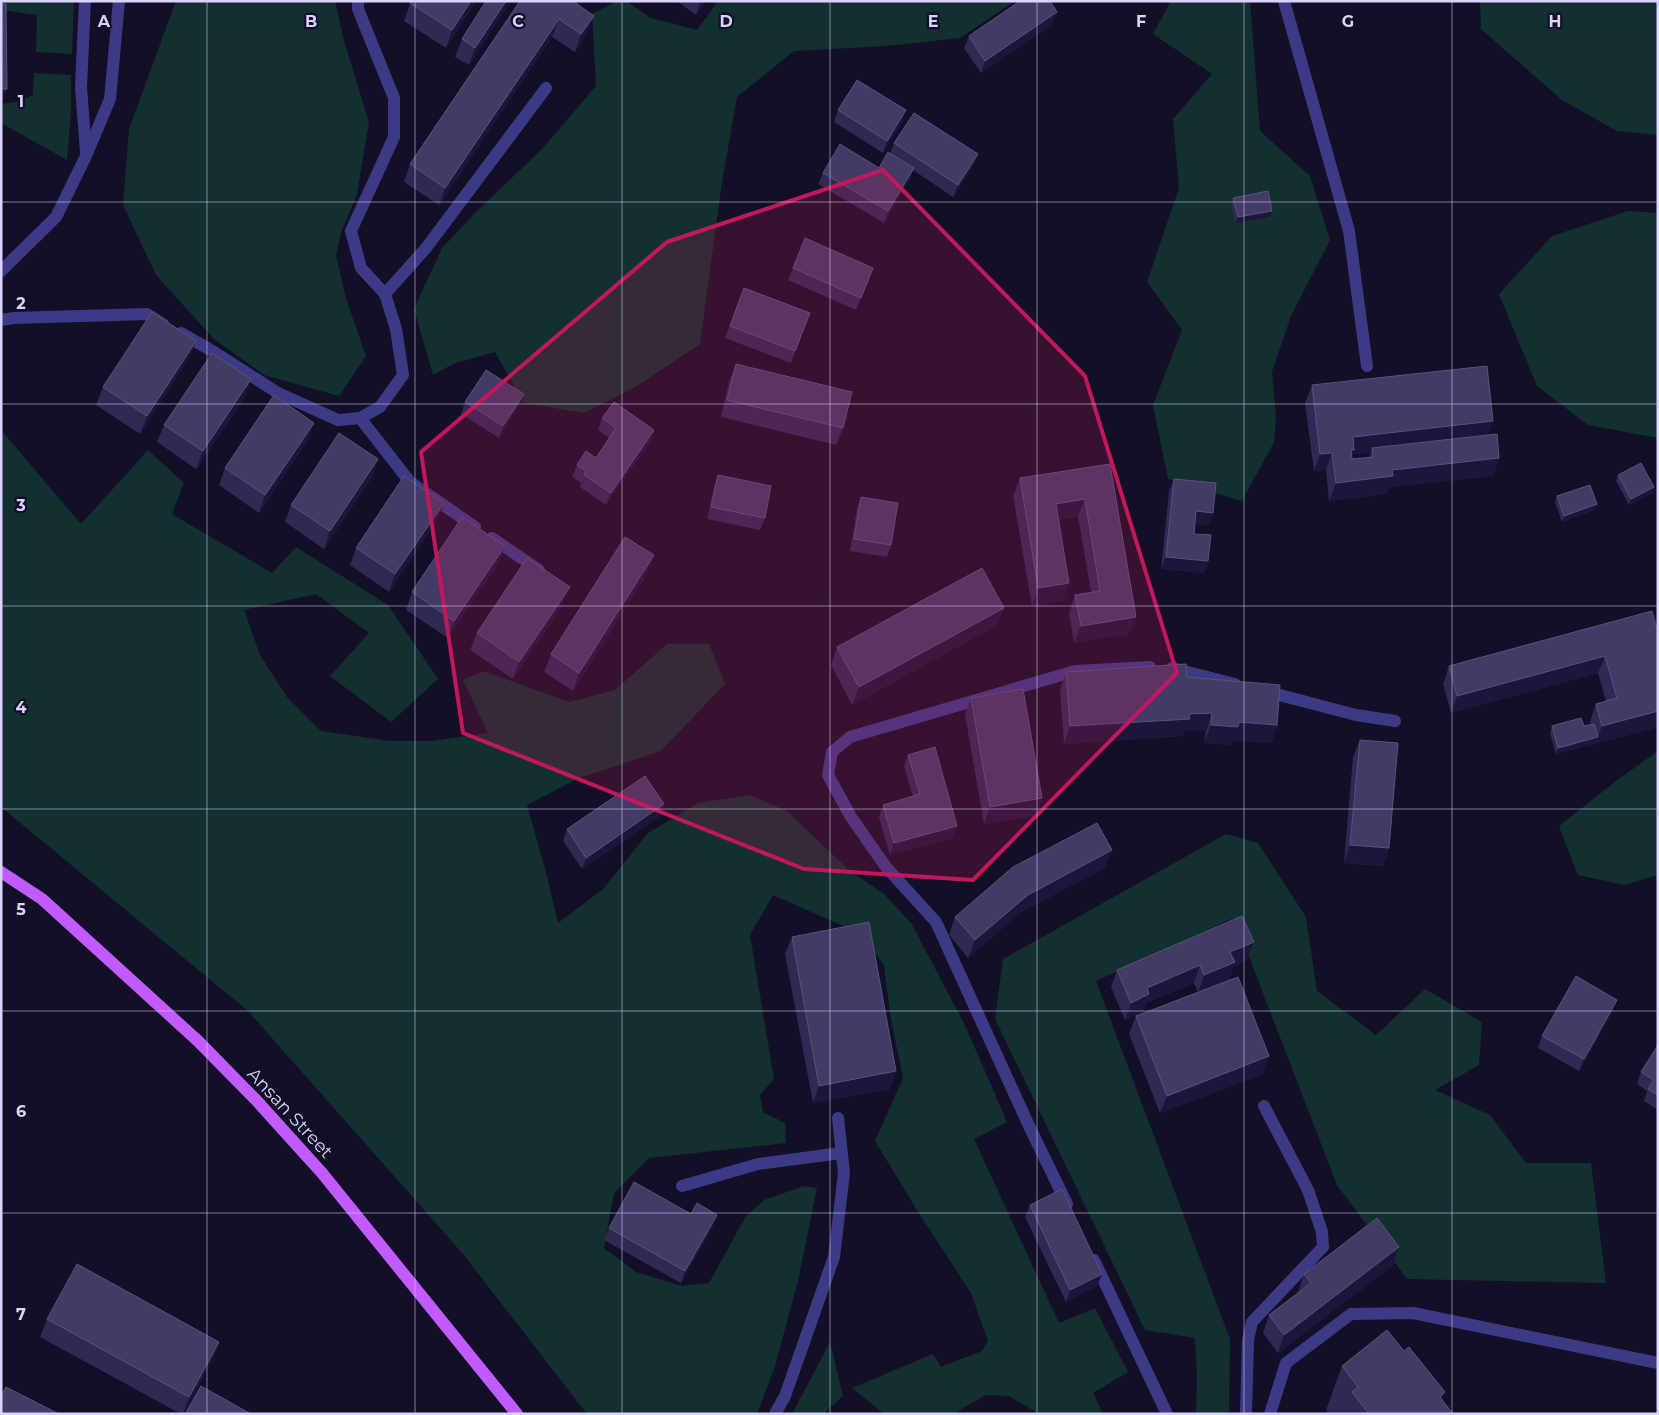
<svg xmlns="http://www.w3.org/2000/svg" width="1659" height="1415" font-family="Montserrat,sans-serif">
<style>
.green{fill:#12302f}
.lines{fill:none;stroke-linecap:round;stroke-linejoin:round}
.minor{stroke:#3d3a85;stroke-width:12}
.major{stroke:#c25bff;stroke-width:12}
.wall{fill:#312854;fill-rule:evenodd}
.shaded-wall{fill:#1d163a}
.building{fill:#433a66;stroke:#5a527e}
.marked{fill:#c2185b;fill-opacity:0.2;stroke:#c2185b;stroke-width:4;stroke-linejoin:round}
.grid{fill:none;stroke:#d9d4ff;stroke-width:1;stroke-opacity:0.55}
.labels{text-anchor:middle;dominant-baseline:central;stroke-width:4.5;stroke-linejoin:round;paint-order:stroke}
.street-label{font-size:18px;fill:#d9d4ff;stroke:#130f26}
.grid-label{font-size:16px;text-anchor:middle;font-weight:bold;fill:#d9d4ff;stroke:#130f26;stroke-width:4.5;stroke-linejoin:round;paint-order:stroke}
</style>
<rect width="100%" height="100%" fill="#130f26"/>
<!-- green -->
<g class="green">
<polygon points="2,1 74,1 72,54 36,52 37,15 2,10"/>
<polygon points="176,1 335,1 344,41 369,122 357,194 342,230 336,255 346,298 366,356 339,396 264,375 214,339 156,275 123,205 129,129"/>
<polygon points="617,1 626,1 651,18 697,30 718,1 1015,1 960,38 887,46 794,51 737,97 722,182 700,344 637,386 584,413 524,403 495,352 455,363 433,375 414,309 442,248 475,213 542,149 596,86 592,14"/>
<polygon points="1171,1 1250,1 1260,131 1310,176 1330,240 1291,316 1272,372 1276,417 1274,442 1242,501 1168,479 1153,405 1182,330 1147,282 1179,188 1173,119 1212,74 1153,34"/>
<polygon points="1480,1 1658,1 1658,135 1617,131 1562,100 1481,29"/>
<polygon points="34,73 71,75 71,112 67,160 1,123 1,104 16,102 33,95"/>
<polygon points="1628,211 1658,213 1658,438 1588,425 1537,386 1499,294 1552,236"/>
<polygon points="1,430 81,524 148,450 184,483 172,514 272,573 296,547 388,605 438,679 391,722 330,676 369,633 316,594 244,610 260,655 287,697 321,731 390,741 431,741 488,733 463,680 484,671 569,702 615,690 667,644 709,644 725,684 661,751 577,779 527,805 547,876 558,923 603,889 648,833 698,803 750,795 787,811 850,871 884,894 911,923 965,1025 1007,1122 974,1139 1059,1323 1095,1308 1128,1372 1093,1393 1103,1414 1039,1414 1009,1396 986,1395 953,1414 884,1414 852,1388 933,1354 941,1367 982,1351 988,1341 971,1293 920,1215 875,1141 903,1078 891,1020 884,966 864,935 773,895 750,935 774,1079 760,1095 763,1112 785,1123 786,1143 649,1158 614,1193 604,1248 636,1272 682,1286 709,1283 746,1216 764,1200 804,1186 817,1188 798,1281 775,1366 757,1414 587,1414 463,1254 248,1011 1,807"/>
<polygon points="1658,751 1658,875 1624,885 1578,875 1559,826 1616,781"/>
<polygon points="1226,834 1258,843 1306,917 1317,991 1376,1035 1425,989 1482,1022 1479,1065 1435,1090 1490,1115 1526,1163 1591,1163 1606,1283 1407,1279 1337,1185 1234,918 1096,981 1230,1339 1229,1414 1196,1414 1197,1379 1195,1338 1145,1330 995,1019 1003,959"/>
<polygon points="830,1342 843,1396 823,1414 792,1414"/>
</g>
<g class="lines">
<!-- minor -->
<g class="minor">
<polyline points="85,1 81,87 86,153"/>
<polyline points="1284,1 1349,231 1367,366"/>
<polyline points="1,271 56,217 86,156 110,99 119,1"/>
<polyline points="385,294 426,248 546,88"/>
<polyline points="1,320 14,318 147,314 163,324"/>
<polyline points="181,333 214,352 278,393 338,420 360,418 380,407 403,375 396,329 385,294 361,268 351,231 394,137 394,98 358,9 358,1"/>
<polyline points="360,418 410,482 475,527"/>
<polyline points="492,538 539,570"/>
<polyline points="1172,668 1235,684"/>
<polyline points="1264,691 1356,715 1395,721"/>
<polyline points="682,1186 758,1164 841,1153"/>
<polyline points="1067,1204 1030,1128 936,922 886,867 851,817 828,775 832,752 850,737 1075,671 1150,667"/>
<polyline points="1094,1260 1167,1414"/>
<polyline points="775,1414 785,1396 834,1257 844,1173 838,1118"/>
<polyline points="1246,1414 1248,1340 1252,1322 1323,1247 1322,1232 1308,1190 1264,1106"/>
<polyline points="1270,1414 1286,1363 1351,1314 1413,1313 1658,1363"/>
</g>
<!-- major -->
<polyline class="major" points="1,872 42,899 198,1041 257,1101 322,1173 517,1414"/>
</g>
<!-- wall -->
<g class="wall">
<polygon points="411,1 476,1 446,48 404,21"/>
<polygon points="483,1 511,1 469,65 455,57 462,39 485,3"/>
<polygon points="520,1 587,33 575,52 552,37 439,205 404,182 410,164"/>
<polygon points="677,1 706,1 696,15"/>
<polygon points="1053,24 981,73 964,48 969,36"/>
<polygon points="838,110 902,122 883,153 834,122"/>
<polygon points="894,143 973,166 953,197 913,170 909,180 884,223 818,184 823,173 879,168 890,154"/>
<polygon points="1233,198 1272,211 1270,217 1235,223 1231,204"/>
<polygon points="793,268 873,268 856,310 788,280"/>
<polygon points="744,288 810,313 791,363 725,338"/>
<polygon points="189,358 140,434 96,405 103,387"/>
<polygon points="736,364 843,428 836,445 721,417 729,382"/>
<polygon points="251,379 245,397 196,469 157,442 164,425"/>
<path d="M1312 385 1493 421 1488 435 1499 458 1493 476 1389 487 1387 494 1329 501 1326 470 1314 471 1305 403ZM1371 452 1369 457 1352 459V457L1353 454Z"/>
<polygon points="524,394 519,406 499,438 461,414 465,402"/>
<polygon points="602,418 654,430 650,442 606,505 580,487 581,483 572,477 577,465 596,458 609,438 598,430"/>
<polygon points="308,440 259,513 219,485 225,468"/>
<polygon points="378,459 372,477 324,549 285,522 291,505"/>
<polygon points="1110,464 1136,617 1129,634 1074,643 1069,613 1075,595 1091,592 1078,516 1058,520 1063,601 1032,606 1013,496 1020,478"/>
<polygon points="718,475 765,518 760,530 707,519 714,487"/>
<polygon points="1618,475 1654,487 1652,493 1629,505 1616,481"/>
<polygon points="1174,479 1213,513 1208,525 1195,523 1194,534 1208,561 1204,573 1161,569 1169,491"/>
<polygon points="1557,496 1597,504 1595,510 1562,522 1555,502"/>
<polygon points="861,497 891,545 887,557 850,551 857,508"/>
<polygon points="444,503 437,520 389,592 350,565 356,548"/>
<polygon points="505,546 498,564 448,638 406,610 412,592"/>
<polygon points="648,573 573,691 544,672 551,654"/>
<polygon points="563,604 513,679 470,650 477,633"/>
<polygon points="1004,608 997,625 852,705 831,665 837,647"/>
<polygon points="1652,611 1658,727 1556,754 1550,733 1552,726 1584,726 1591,724 1590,721 1596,704 1606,701 1598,673 1451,713 1443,684 1449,666"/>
<polygon points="1066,672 1187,677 1277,725 1271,743 1233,740 1231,745 1204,743 1206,731 1185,731 1183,736 1064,744 1060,690"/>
<polygon points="971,698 1042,798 1036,816 984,824 965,715"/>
<polygon points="1360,740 1389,848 1383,866 1344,863 1353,757"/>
<polygon points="908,755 953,838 890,855 879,817 883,805 913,797 904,766"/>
<polygon points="664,804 660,816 582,869 563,841 567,829"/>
<polygon points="1105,868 1021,912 968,958 949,935 955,917"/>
<polygon points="792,937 890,1089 813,1103 785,954"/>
<polygon points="1247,960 1234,966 1229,980 1263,1074 1160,1113 1129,1034 1136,1016 1198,992 1194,983 1146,1003 1143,1012 1125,1020 1111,987 1117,970"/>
<polygon points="1617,1000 1613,1011 1579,1071 1538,1048 1542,1036"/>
<polygon points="1658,1045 1658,1110 1644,1101 1647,1091 1637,1084 1641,1072"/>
<polygon points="1030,1205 1097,1286 1066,1302 1025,1217"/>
<polygon points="713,1226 681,1283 604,1240 609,1228"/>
<polygon points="1393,1265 1278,1353 1263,1333 1269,1315 1298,1293 1298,1292 1304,1274"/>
<polygon points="47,1319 219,1342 213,1359 183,1414 181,1414 40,1337"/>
<polygon points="1404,1351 1445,1392 1442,1400 1453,1414 1329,1414 1326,1410 1342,1366"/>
</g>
<!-- shaded-wall -->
<g class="shaded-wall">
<polygon points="471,1 476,1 446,48 452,30"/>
<polygon points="506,1 511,1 469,65 475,48"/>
<polygon points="702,1 706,1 696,15 700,3"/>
<polygon points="1057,12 1053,24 981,73 985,61"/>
<polygon points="594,16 587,33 575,52 581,34"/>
<polygon points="559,19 552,37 439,205 445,188"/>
<polygon points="1,89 7,89 3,100 1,100"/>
<polygon points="906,110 902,122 883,153 887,141"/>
<polygon points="978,154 973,166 953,197 958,185"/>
<polygon points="914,168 909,180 884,223 888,211"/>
<polygon points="1272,211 1270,217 1235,223 1238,217"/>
<polygon points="873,268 869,280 856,310 861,298"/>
<polygon points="196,341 189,358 140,434 147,416"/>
<polygon points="251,379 245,397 196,469 203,451"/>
<polygon points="524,394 519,406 499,438 503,426"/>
<polygon points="1493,421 1487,439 1372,448 1371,452 1353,454 1348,467 1353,437"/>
<polygon points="314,423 308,440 259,513 265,495"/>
<polygon points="654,430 650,442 606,505 611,493"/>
<polygon points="1332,453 1326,470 1314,471 1320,454"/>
<polygon points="1499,458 1493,476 1389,487 1387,494 1329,501 1336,483 1392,470"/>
<polygon points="378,459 372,477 324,549 330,531"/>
<polygon points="1654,487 1652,493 1629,505 1631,499"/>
<polygon points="1085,499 1078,516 1049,521 1056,504"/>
<polygon points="444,503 437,520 389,592 395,574"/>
<polygon points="1597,504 1595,510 1562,522 1564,516"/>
<polygon points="1196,511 1213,513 1208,525 1192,523"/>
<polygon points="505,546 498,564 448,638 454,621"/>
<polygon points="654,555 648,573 573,691 579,673"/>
<polygon points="1166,557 1208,561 1204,573 1161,569"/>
<polygon points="1069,583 1063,601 1032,606 1038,588"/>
<polygon points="570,587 563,604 513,679 519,662"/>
<polygon points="1004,608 997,625 852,705 859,687"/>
<polygon points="1136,617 1129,634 1074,643 1081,626"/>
<polygon points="1605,656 1598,673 1451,713 1457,696"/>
<polygon points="1658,711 1658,727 1556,754 1558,748 1598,737 1602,726"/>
<polygon points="1212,713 1206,731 1185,731 1183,736 1064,744 1070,726 1189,714"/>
<polygon points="1239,722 1277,725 1271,743 1233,740 1231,745 1204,743 1211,725"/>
<polygon points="1042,798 1036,816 984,824 990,807"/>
<polygon points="664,804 660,816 582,869 586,858"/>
<polygon points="957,826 953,838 890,855 894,843"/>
<polygon points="1350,845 1389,848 1383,866 1344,863"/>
<polygon points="1112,850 1105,868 1021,912 968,958 975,940 1028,895"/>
<polygon points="1254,942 1247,960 1234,966 1229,980 1198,993 1204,975 1230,952"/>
<polygon points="1200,965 1194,983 1146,1003 1143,1012 1125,1020 1131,1003 1147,988"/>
<polygon points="1617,1000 1613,1011 1579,1071 1584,1059"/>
<polygon points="1269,1056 1263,1074 1160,1113 1167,1096"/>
<polygon points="896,1071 890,1089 813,1103 819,1086"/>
<polygon points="717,1215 713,1226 681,1283 685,1271"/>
<polygon points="1399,1247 1393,1265 1278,1353 1284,1335"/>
<polygon points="1102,1274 1097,1286 1066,1302 1070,1290"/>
<polygon points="219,1342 213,1359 183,1414 189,1397"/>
<polygon points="1445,1392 1437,1414 1440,1397"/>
</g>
<!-- building -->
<g class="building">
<polygon points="411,1 471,1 452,30 410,3"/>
<polygon points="486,1 506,1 475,48 462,39"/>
<polygon points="520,1 573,1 594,16 581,34 559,19 445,188 410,164"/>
<polygon points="1020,1 1050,1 1057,12 985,61 969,36"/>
<polygon points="1,4 6,4 7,89 1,89"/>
<polygon points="857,80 906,110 887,141 838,110"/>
<polygon points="914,113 978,154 958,185 894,143"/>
<polygon points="840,144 879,168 888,152 914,168 888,211 823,173"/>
<polygon points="1268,191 1272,211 1238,217 1233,198"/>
<polygon points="805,238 873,268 861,298 793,268"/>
<polygon points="744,288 810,313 795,351 730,326"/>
<polygon points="152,312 196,341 147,416 103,387"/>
<polygon points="212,353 251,379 203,451 164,425"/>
<polygon points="736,364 852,392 843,428 727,400"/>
<polygon points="1487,366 1493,421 1353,437 1354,450 1351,450 1352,459 1373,457 1372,448 1497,434 1499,458 1392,470 1393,476 1336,483 1332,453 1320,454 1312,385"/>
<polygon points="486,370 524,394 503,426 465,402"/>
<polygon points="274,395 314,423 265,495 225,468"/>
<polygon points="614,402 654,430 611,493 584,475 586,471 577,465 586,451 596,458 616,428 602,418"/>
<polygon points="339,433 378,459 330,531 291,505"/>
<polygon points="1641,463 1654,487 1631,499 1618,475"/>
<polygon points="1110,464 1136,617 1081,626 1075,595 1100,591 1085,499 1056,504 1069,583 1038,588 1020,478"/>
<polygon points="718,475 771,486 765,518 711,507"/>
<polygon points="404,476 444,503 395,574 356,548"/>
<polygon points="1174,479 1216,483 1213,513 1196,511 1194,534 1211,535 1208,561 1166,557"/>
<polygon points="1590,485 1597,504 1564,516 1557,496"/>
<polygon points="861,497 898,503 891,545 854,539"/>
<polygon points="462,517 505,546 454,621 412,592"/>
<polygon points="625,537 654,555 579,673 551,654"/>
<polygon points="527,558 570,587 519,662 477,633"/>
<polygon points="982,568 1004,608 859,687 837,647"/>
<polygon points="1652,611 1658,633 1658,711 1602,726 1596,704 1617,698 1605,656 1457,696 1449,666"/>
<polygon points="1186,664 1187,677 1280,685 1277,725 1239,722 1238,727 1211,725 1212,713 1189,714 1190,719 1070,726 1066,672"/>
<polygon points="1023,689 1042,798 990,807 971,698"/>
<polygon points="1581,718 1584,726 1594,724 1598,737 1558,748 1552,726"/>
<polygon points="1360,740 1398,743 1389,848 1350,845"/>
<polygon points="935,747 957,826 894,843 883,805 920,794 908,755"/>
<polygon points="645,776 664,804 586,858 567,829"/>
<polygon points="1097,823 1112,850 1028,895 975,940 955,917 1013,867"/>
<polygon points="1242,916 1254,942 1230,952 1235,962 1204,975 1200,965 1147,988 1149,994 1131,1003 1117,970"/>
<polygon points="869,922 896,1071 819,1086 792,937"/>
<polygon points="1576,976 1617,1000 1584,1059 1542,1036"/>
<polygon points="1238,977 1269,1056 1167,1096 1136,1016"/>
<polygon points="1658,1045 1658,1095 1648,1089 1654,1080 1641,1072"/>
<polygon points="634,1182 691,1214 697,1203 717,1215 685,1271 609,1228"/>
<polygon points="1062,1189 1102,1274 1070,1290 1030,1205"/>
<polygon points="1377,1218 1399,1247 1284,1335 1269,1315 1311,1283 1304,1274"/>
<polygon points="77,1264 219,1342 189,1397 47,1319"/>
<polygon points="1387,1330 1404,1351 1409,1347 1445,1392 1440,1397 1453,1414 1369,1414 1352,1392 1358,1387 1342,1366"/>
<polygon points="201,1386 251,1414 185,1414"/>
<polygon points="6,1387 59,1414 1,1414 1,1396"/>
</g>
<!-- marked area -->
<path class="marked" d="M883 170 1085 376 1177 673 973 880 804 869 463 733 421 452 667 242Z"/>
<!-- grid -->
<path class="grid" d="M207 1V1414M415 1V1414M622 1V1414M830 1V1414M1037 1V1414M1244 1V1414M1452 1V1414M1 202H1658M1 404H1658M1 606H1658M1 809H1658M1 1011H1658M1 1213H1658"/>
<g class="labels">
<!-- street labels -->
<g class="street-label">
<text transform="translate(290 1113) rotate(47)">Ansan Street</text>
</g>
</g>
<g class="grid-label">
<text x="104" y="27">A</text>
<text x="311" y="27">B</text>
<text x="518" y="27">C</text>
<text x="726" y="27">D</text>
<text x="933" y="27">E</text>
<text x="1141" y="27">F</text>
<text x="1348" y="27">G</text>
<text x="1555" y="27">H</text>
<text x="21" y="107">1</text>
<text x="21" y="309">2</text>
<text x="21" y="511">3</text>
<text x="21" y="713">4</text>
<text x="21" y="915">5</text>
<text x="21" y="1117">6</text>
<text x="21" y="1320">7</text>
</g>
<!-- border -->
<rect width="1659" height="1415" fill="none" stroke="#d9d4ff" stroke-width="5"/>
</svg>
